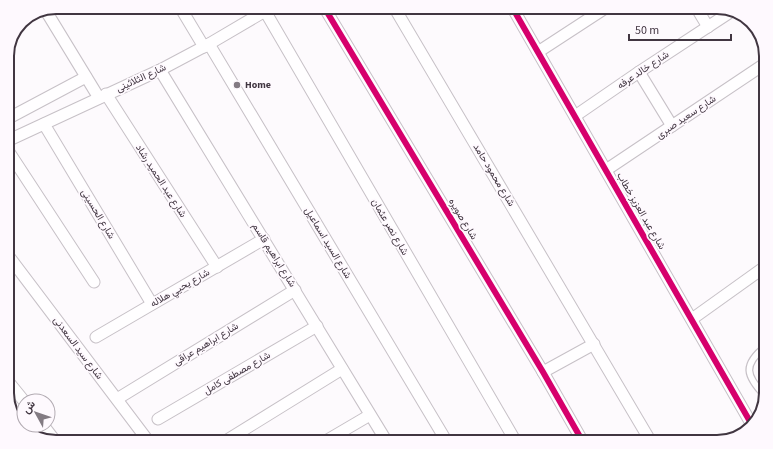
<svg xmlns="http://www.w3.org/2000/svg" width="773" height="449" font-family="'Source Sans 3',Vazirmatn,sans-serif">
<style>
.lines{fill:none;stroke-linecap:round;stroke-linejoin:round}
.lane-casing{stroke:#c7c1c7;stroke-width:8}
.street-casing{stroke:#c7c1c7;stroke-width:13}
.lane{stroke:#fffeff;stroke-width:5.5}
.street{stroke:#fffeff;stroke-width:11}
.cycleway-casing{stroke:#fef9fe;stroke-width:8}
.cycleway{stroke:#d6006c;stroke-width:6}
.poi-dot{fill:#837b83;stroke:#fef9fe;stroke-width:1.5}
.labels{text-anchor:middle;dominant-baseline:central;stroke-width:3.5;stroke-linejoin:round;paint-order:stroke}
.street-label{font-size:10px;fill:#413641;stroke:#fef9fe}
.poi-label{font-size:10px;font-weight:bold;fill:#413641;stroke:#fef9fe;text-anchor:start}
.rim{fill:none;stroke:#413641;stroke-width:2}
</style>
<rect width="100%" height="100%" fill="#fdfafd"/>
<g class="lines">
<defs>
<path id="lane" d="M765 396C746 376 742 365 766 346"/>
<g id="street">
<polyline points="180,7 204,47"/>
<polyline points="324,7 543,372 583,442"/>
<polyline points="394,7 651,442"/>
<polyline points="512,7 752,425"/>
<polyline points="696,7 708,27"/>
<polyline points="46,11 99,98"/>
<polyline points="265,11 516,442"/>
<polyline points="209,44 447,442"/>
<polyline points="538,52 607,7"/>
<polyline points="160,70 387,442"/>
<polyline points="639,72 672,126"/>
<polyline points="106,94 217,267"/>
<polyline points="575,116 639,72 732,11"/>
<polyline points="7,119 86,77"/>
<polyline points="44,124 152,304"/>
<polyline points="7,141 160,70 209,44 272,7"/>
<polyline points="7,149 94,282"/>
<polyline points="606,170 766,63"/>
<polyline points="7,254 149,442"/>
<polyline points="692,319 766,266"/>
<polyline points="96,337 264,239"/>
<polyline points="543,372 594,344"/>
<polyline points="7,380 24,401"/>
<polyline points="117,399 295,290"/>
<polyline points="158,419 317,326"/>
<polyline points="43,425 56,442"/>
<polyline points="224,442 342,369"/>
<polyline points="324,442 370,415"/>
</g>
</defs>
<!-- lane casing -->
<use href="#lane" class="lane-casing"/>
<!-- street casing -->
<use href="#street" class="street-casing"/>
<!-- lane -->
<use href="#lane" class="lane"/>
<!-- street -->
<use href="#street" class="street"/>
<defs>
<g id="cycleway">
<polyline points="324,7 543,372 583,442"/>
<polyline points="512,7 752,425"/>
</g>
</defs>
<!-- cycleway casing -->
<use href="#cycleway" class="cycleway-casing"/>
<!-- cycleway -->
<use href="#cycleway" class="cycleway"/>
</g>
<!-- markers -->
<circle class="poi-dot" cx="237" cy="85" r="4"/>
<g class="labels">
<!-- street labels -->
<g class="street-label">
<text transform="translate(643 70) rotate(-34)">شارع خالد عرفه</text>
<text transform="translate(141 78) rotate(-25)">شارع الثلاثينى</text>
<text transform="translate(686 117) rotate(-34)">شارع سعيد صبرى</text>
<text transform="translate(494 175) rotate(59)">شارع محمود حامد</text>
<text transform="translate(161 181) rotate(57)">شارع عبد الحميد رشاد</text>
<text transform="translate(641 211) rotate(60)">شارع عبد العزيز خطاب</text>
<text transform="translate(98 214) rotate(59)">شارع الحسينى</text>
<text transform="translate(463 219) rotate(59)">شارع صويره</text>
<text transform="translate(390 227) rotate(60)">شارع نصر عثمان</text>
<text transform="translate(328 243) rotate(59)">شارع السيد اسماعيل</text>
<text transform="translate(274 255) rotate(58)">شارع ابراهيم قاسم</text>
<text transform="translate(180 288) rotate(-30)">شارع يحيي هلاله</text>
<text transform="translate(206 344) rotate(-31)">شارع ابراهيم عراقى</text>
<text transform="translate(78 348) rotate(53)">شارع سيد السعدنى</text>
<text transform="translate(237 373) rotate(-30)">شارع مصطفى كامل</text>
</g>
<!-- poi labels -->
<g class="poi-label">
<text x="245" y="85">Home</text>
</g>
</g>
<!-- crop -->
<path d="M0 0H773V449H0ZM56 14H717A42 42 0 0 1 759 56V393A42 42 0 0 1 717 435H56A42 42 0 0 1 14 393V56A42 42 0 0 1 56 14Z" fill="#fef9fe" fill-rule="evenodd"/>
<path class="rim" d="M56 14H717A42 42 0 0 1 759 56V393A42 42 0 0 1 717 435H56A42 42 0 0 1 14 393V56A42 42 0 0 1 56 14Z"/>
<!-- north arrow -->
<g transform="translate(36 413) rotate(310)"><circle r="19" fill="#fef9fe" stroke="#b2abb2"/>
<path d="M0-3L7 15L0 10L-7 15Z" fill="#837b83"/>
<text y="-6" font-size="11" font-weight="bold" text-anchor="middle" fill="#413641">ش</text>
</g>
<!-- scale -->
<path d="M629 34v6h102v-6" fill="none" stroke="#413641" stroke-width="2"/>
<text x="635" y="34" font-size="12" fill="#413641" stroke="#fef9fe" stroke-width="3" paint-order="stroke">50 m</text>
</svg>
